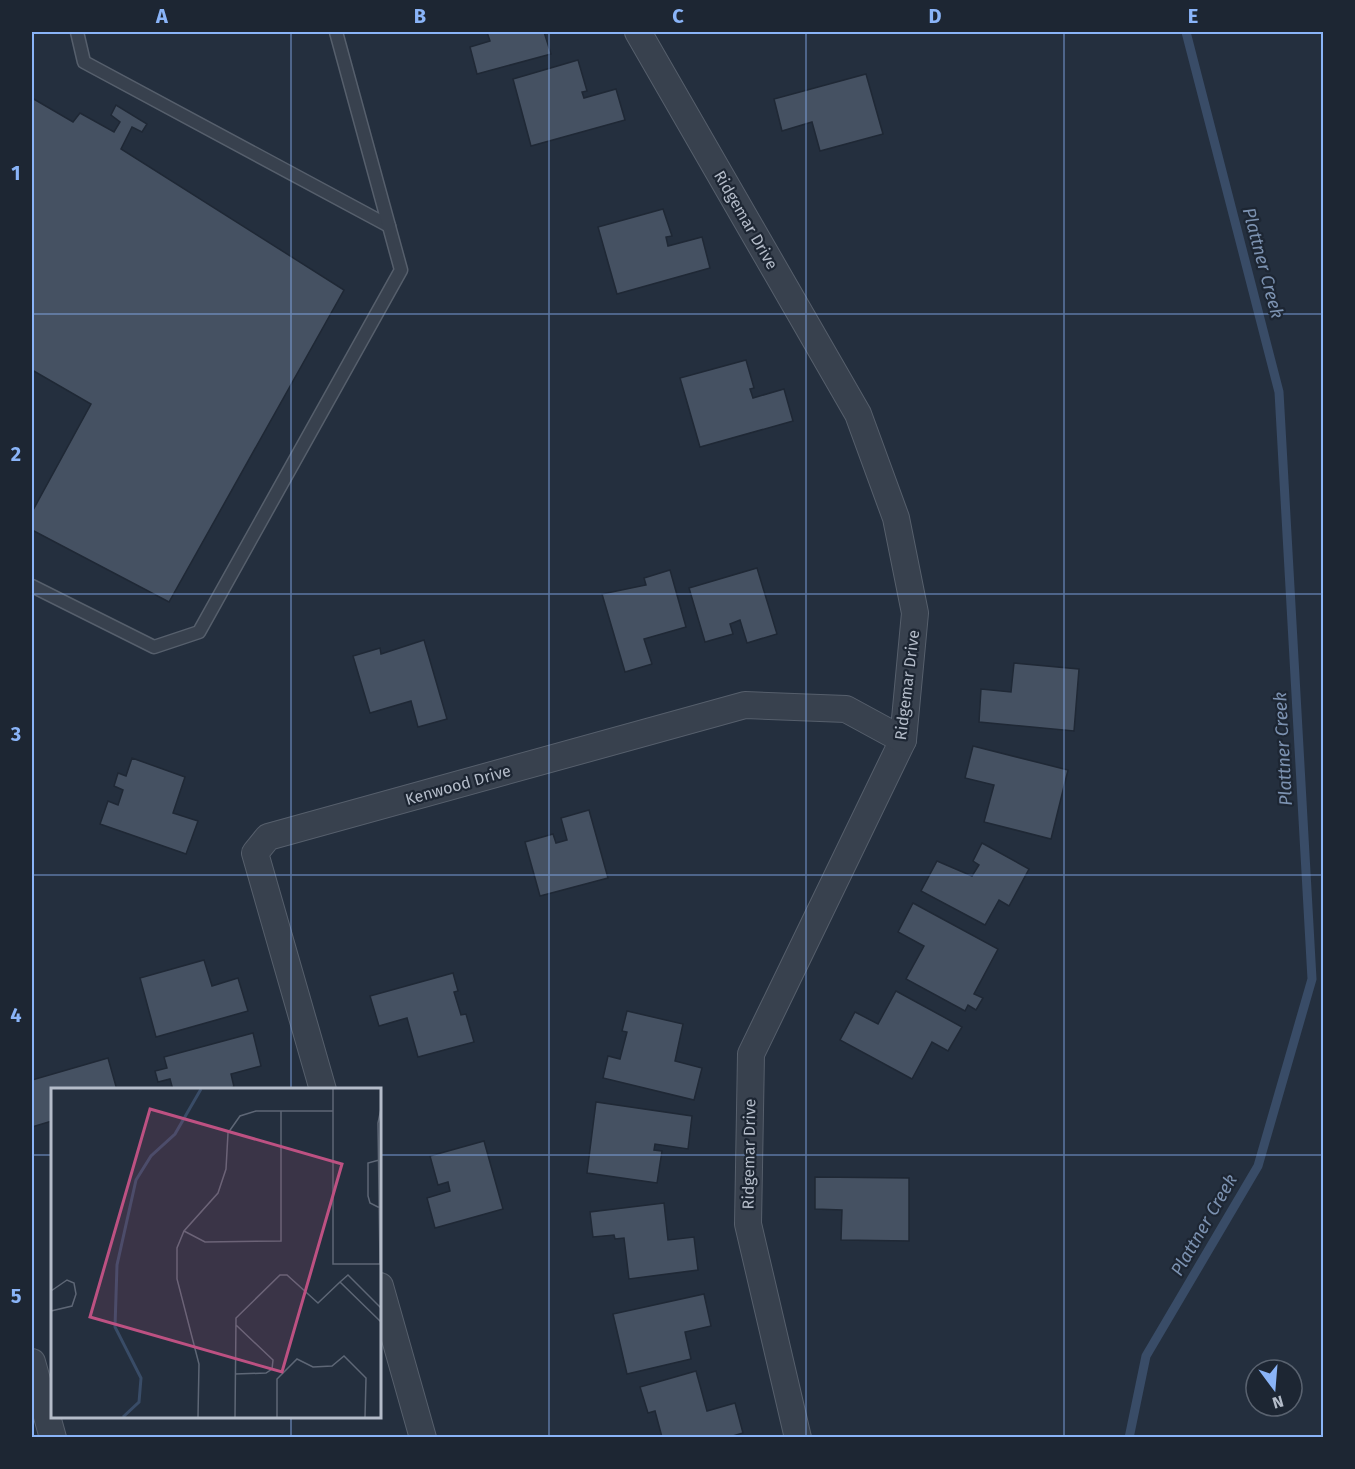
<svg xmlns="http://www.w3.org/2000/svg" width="1355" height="1469" font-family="'Fira Sans',sans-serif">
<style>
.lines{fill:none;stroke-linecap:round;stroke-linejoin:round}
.stream{stroke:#394c67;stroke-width:9}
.building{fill:#455162;stroke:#1f2835;stroke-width:1.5}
.lane-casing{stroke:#565f6c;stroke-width:15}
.street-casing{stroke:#565f6c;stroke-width:28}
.lane{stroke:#38414e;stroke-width:12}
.street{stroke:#38414e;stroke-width:26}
.grid{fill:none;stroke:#8ab4f8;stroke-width:1.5;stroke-opacity:0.55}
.labels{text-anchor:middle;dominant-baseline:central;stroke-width:4.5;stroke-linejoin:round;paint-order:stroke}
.street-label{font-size:16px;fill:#b4bcc9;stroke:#1d2633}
.water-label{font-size:18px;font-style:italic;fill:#7c92b1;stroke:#1d2633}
.inset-river{fill:none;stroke:#394c67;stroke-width:3}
.inset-road{fill:none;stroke:#5e6776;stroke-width:1.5}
.view{fill:#bd5182;fill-opacity:0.15;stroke:#bd5182;stroke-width:3}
.inset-edge{fill:none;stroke:#b4bcc9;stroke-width:3}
.neatline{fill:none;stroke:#8ab4f8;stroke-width:2}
.grid-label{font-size:20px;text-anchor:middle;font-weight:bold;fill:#8ab4f8}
</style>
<rect width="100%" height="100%" fill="#242f3e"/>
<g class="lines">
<!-- stream -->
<polyline class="stream" points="1129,1438 1146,1356 1258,1166 1312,979 1279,392 1186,32"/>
</g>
<!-- building -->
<g class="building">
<polygon points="487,32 544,32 551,54 477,74 470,47 490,41"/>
<polygon points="578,60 587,91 582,92 584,98 616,89 625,120 531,146 513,79"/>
<polygon points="866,74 883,134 820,151 812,122 782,131 774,99"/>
<polygon points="32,98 73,122 80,113 114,132 120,122 111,115 116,105 147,124 142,132 132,127 121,149 344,290 169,602 32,530 32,512 91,404 32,370"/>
<polygon points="663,209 672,236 666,237 668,246 702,237 710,268 617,294 598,227"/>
<polygon points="746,360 754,388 750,389 753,398 784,389 793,421 700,447 680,378"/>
<polygon points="757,568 777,634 747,643 740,620 730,624 733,634 705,642 689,588"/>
<polygon points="670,570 686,627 644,639 652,664 625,672 602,594 646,585 644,578"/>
<polygon points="424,640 447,719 418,727 411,701 370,713 353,656 380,648 381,654"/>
<polygon points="1014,663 1079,669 1074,731 979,722 981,689 1011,692"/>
<polygon points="973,746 1068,770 1051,839 984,822 994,785 965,778"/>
<polygon points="132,758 185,777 173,813 198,821 186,854 100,824 108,801 118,805 123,790 114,786 118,773 126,776"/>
<polygon points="589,810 608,878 540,896 525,842 553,834 556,843 567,840 561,818"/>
<polygon points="982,843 1029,869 1009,906 999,900 985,925 921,891 937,861 972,876 979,865 973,861"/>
<polygon points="913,903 998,949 974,994 983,998 976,1010 968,1005 965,1011 906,979 924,946 898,932"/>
<polygon points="204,960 212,986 238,978 248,1011 156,1037 140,978"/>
<polygon points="453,973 458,991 454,992 461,1015 466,1014 474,1042 418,1057 407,1018 379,1026 370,996"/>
<polygon points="896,991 962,1027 948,1051 932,1042 912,1079 840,1040 855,1012 878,1024"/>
<polygon points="627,1011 683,1024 675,1061 702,1068 694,1100 603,1078 608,1056 620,1059 627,1032 622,1031"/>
<polygon points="253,1033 261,1066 231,1074 234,1087 225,1090 173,1090 170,1079 158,1082 155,1071 167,1068 164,1057"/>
<polygon points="108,1058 117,1090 52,1090 52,1121 32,1127 32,1080"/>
<polygon points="596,1102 692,1116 688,1149 655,1144 654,1150 662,1151 657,1183 587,1173"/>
<polygon points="484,1141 503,1209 435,1228 427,1198 450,1191 448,1182 438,1185 430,1156"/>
<polygon points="815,1177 909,1178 909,1241 841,1240 842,1210 815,1209"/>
<polygon points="664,1203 668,1240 694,1237 698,1270 629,1279 624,1238 615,1239 614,1235 593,1237 590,1212"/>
<polygon points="704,1294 711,1326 685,1332 691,1359 627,1374 613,1314"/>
<polygon points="696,1371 707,1411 735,1403 743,1433 726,1438 660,1438 662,1437 655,1411 648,1413 640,1387"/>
</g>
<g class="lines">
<defs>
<g id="lane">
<polyline points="77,32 84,62 389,226"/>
<polyline points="32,586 154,647 199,632 401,270 336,32"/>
</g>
<g id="street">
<polyline points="638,32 858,414 896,518 915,613 903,740 751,1054 748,1224 798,1438"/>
<polyline points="323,1090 255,853 268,837 745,705 846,709 903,740"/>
<polyline points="380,1286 423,1438"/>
<polyline points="32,1362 53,1438"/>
</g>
</defs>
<!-- lane casing -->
<use href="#lane" class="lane-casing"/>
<!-- street casing -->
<use href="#street" class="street-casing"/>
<!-- lane -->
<use href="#lane" class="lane"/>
<!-- street -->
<use href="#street" class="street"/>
</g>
<!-- grid -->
<path class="grid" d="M291 32V1090M549 32V1438M806 32V1438M1064 32V1438M32 314H1324M32 594H1324M32 875H1324M32 1155H52M380 1155H1324M291 1416V1438"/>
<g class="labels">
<!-- street labels -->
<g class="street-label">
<text transform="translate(746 220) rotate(60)">Ridgemar Drive</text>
<text transform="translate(907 685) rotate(-83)">Ridgemar Drive</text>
<text transform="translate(458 785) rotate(-16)">Kenwood Drive</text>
<text transform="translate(749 1154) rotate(-89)">Ridgemar Drive</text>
</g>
<!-- water labels -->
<g class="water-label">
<text transform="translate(1263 263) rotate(75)">Plattner Creek</text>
<text transform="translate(1283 749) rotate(-93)">Plattner Creek</text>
<text transform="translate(1204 1225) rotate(-60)">Plattner Creek</text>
</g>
</g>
<!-- overview -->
<g transform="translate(51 1088)">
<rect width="330" height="330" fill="#242f3e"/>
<path class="inset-river" d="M72 329 88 314 90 290 64 239 66 177 85 92 100 68 124 46 150 1"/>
<path class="inset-road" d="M282 1V176H330M328 72 317 75V108L319 115 329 120M133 143 154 154 230 153V23M329 176 327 35 330 21M289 194 297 187 330 220M0 203 16 192 23 195 25 206 21 218 0 223M184 286 215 285 221 281 222 272 185 237M147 329 148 276 126 191V160L133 143 167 105 175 81 177 45 189 28 205 23H282M184 329 185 230 229 187H236L267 215 289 194 330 234M226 329V291L246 271 262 279 281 278 293 268 315 290 314 329"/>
<path class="view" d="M99 21 291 76 231 284 39 229Z"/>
<rect width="330" height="330" class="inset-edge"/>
</g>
<!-- border -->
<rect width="1355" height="1469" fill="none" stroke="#1d2633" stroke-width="66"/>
<!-- north arrow -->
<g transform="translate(1274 1388) rotate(164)"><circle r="28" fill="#1d2633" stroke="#59626f" stroke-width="1.5"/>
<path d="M0-4.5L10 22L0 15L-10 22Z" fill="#8ab4f8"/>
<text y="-9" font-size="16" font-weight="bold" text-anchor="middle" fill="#b4bcc9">N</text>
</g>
<rect x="33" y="33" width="1289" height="1403" class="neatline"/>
<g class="grid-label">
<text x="162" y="23">A</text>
<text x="420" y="23">B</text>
<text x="678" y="23">C</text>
<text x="935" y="23">D</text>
<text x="1193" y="23">E</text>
<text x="16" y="180">1</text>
<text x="16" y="461">2</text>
<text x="16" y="741">3</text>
<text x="16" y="1022">4</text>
<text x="16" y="1303">5</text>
</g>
</svg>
